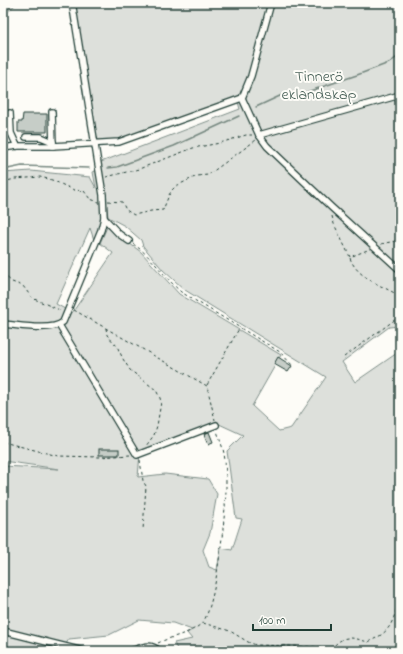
<svg xmlns="http://www.w3.org/2000/svg" width="403" height="654" font-family="'Indie Flower',sans-serif">
<style>
.green{fill:#dde0db;stroke:#7e8e88;fill-rule:evenodd}
.lines{fill:none;stroke-linecap:round;stroke-linejoin:round}
.stream{stroke:#75877f;stroke-width:1.5}
.building{fill:#c6cdc7;stroke:#1f3d34}
.minor-casing{stroke:#1f3d34;stroke-width:8}
.path{stroke:#1f3d34;stroke-width:1;stroke-dasharray:3 3;stroke-linecap:butt}
.minor{stroke:#fdfcf7;stroke-width:5.5}
.labels{text-anchor:middle;dominant-baseline:central;stroke-width:4;stroke-linejoin:round;paint-order:stroke}
.park-label{font-size:16px;fill:#455e55;stroke:#fdfcf7}
</style>
<rect width="100%" height="100%" fill="#fdfcf7"/>
<filter id="ink" filterUnits="userSpaceOnUse"><feTurbulence type="fractalNoise" baseFrequency=".025" numOctaves="2"/><feDisplacementMap in="SourceGraphic" scale="8" xChannelSelector="R" yChannelSelector="G"/><feConvolveMatrix kernelMatrix="1 2 1 2 8 2 1 2 1" color-interpolation-filters="sRGB"/></filter>
<g filter="url(#ink)">
<!-- green -->
<g class="green">
<polygon points="3,3 17,3 7,12 3,9"/>
<path d="M70 3H400V270L382 258 400 274V326L389 327 342 362 355 382 400 351V651H178L174 643 192 639 187 633 192 630 173 623 139 620 109 635 69 639 62 651H3V466L59 469 3 461V173L31 171 90 177 96 188 93 172 97 170 102 205 101 222 94 240 90 228 56 304 72 313 113 253 100 243 107 227 141 252 179 294 281 355 252 406 279 431 291 428 326 377 185 290 163 270 143 246 141 240 125 226 108 217 101 162 240 109 238 102 135 138 94 143ZM217 423 243 435 227 451 236 518 242 519 232 550 221 548 217 570 209 567 203 550 210 533 217 494 208 479 165 474 138 477 140 453Z"/>
</g>
<g class="lines">
<!-- stream -->
<g class="stream">
<polyline points="256,107 282,95 304,93 357,75 389,63 400,55"/>
<polyline points="108,168 117,167 174,146 239,116"/>
<polyline points="3,170 22,166 89,168"/>
</g>
</g>
<!-- building -->
<g class="building">
<polygon points="23,114 47,114 47,132 18,132 18,122 22,122"/>
<polygon points="278,357 292,366 288,372 274,364"/>
<polygon points="209,432 213,442 208,444 204,434"/>
<rect x="99" y="449" width="20" height="6"/>
</g>
<g class="lines">
<defs>
<g id="minor">
<polyline points="242,98 259,135 267,146 331,207 400,270"/>
<polyline points="52,112 53,146"/>
<polyline points="10,113 11,133 17,146"/>
<polyline points="259,135 400,95"/>
<polyline points="26,137 41,137 53,142"/>
<polyline points="3,148 17,146 53,146 119,142 242,98 251,76 271,3"/>
<polyline points="104,218 119,234 129,241"/>
<path d="M3 324C18 325 51 332 63 322L101 230 104 218 103 195 73 8 71 3"/>
<polyline points="59,325 137,455 216,425"/>
<polyline points="3,631 83,651"/>
<path d="M131 651C141 648 150 642 159 651"/>
</g>
</defs>
<!-- minor casing -->
<use href="#minor" class="minor-casing"/>
<!-- path -->
<g class="path">
<polyline points="106,177 139,169 193,148 220,143 246,135 252,135"/>
<polyline points="3,182 15,179 40,177 52,180 74,190 84,191 90,199 99,202"/>
<polyline points="108,201 122,202 126,210 134,215 151,211 163,210 169,195 172,190 176,186 197,176 208,175 256,140"/>
<polyline points="332,216 334,224 350,257 370,249"/>
<path d="M133 244C152 256 164 277 181 292L280 352 293 366"/>
<polyline points="381,244 400,240"/>
<path d="M350 258C357 278 383 286 400 296"/>
<polyline points="3,274 12,282 23,286 32,298 62,311"/>
<polyline points="74,310 207,386 215,420"/>
<polyline points="106,328 107,335 117,346 123,359 130,370 156,390 160,398 161,402 157,426 154,435 146,446"/>
<polyline points="344,357 400,316"/>
<polyline points="207,385 240,327"/>
<polyline points="3,442 58,456 99,457 130,455"/>
<polyline points="140,460 143,481 146,486 143,530"/>
<path d="M203 623 230 631 248 642 256 645 318 647C331 654 334 643 343 639 351 636 360 640 368 642 393 631 391 623 400 600"/>
<path d="M158 643C172 636 191 634 202 623 216 609 226 510 226 488 226 476 226 461 223 449 221 443 219 437 217 431"/>
<polyline points="280,646 291,651"/>
</g>
<!-- minor -->
<use href="#minor" class="minor"/>
</g>
</g>
<g class="labels">
<!-- park labels -->
<g class="park-label">
<text x="319" y="77">Tinnerö<tspan x="319" dy="18">eklandskap</tspan></text>
</g>
</g>
<!-- margin -->
<rect width="403" height="654" fill="none" stroke="#fdfcf7" stroke-width="16"/>
<rect x="8" y="8" width="387" height="638" fill="none" stroke="#1f3d34" stroke-width="1.5" filter="url(#ink)"/>
<!-- scale -->
<path d="M253 624v6h78v-6" fill="none" stroke="#1f3d34" stroke-width="2"/>
<text x="259" y="624" font-size="12" fill="#1f3d34" stroke="#fdfcf7" stroke-width="3" paint-order="stroke">100 m</text>
</svg>
